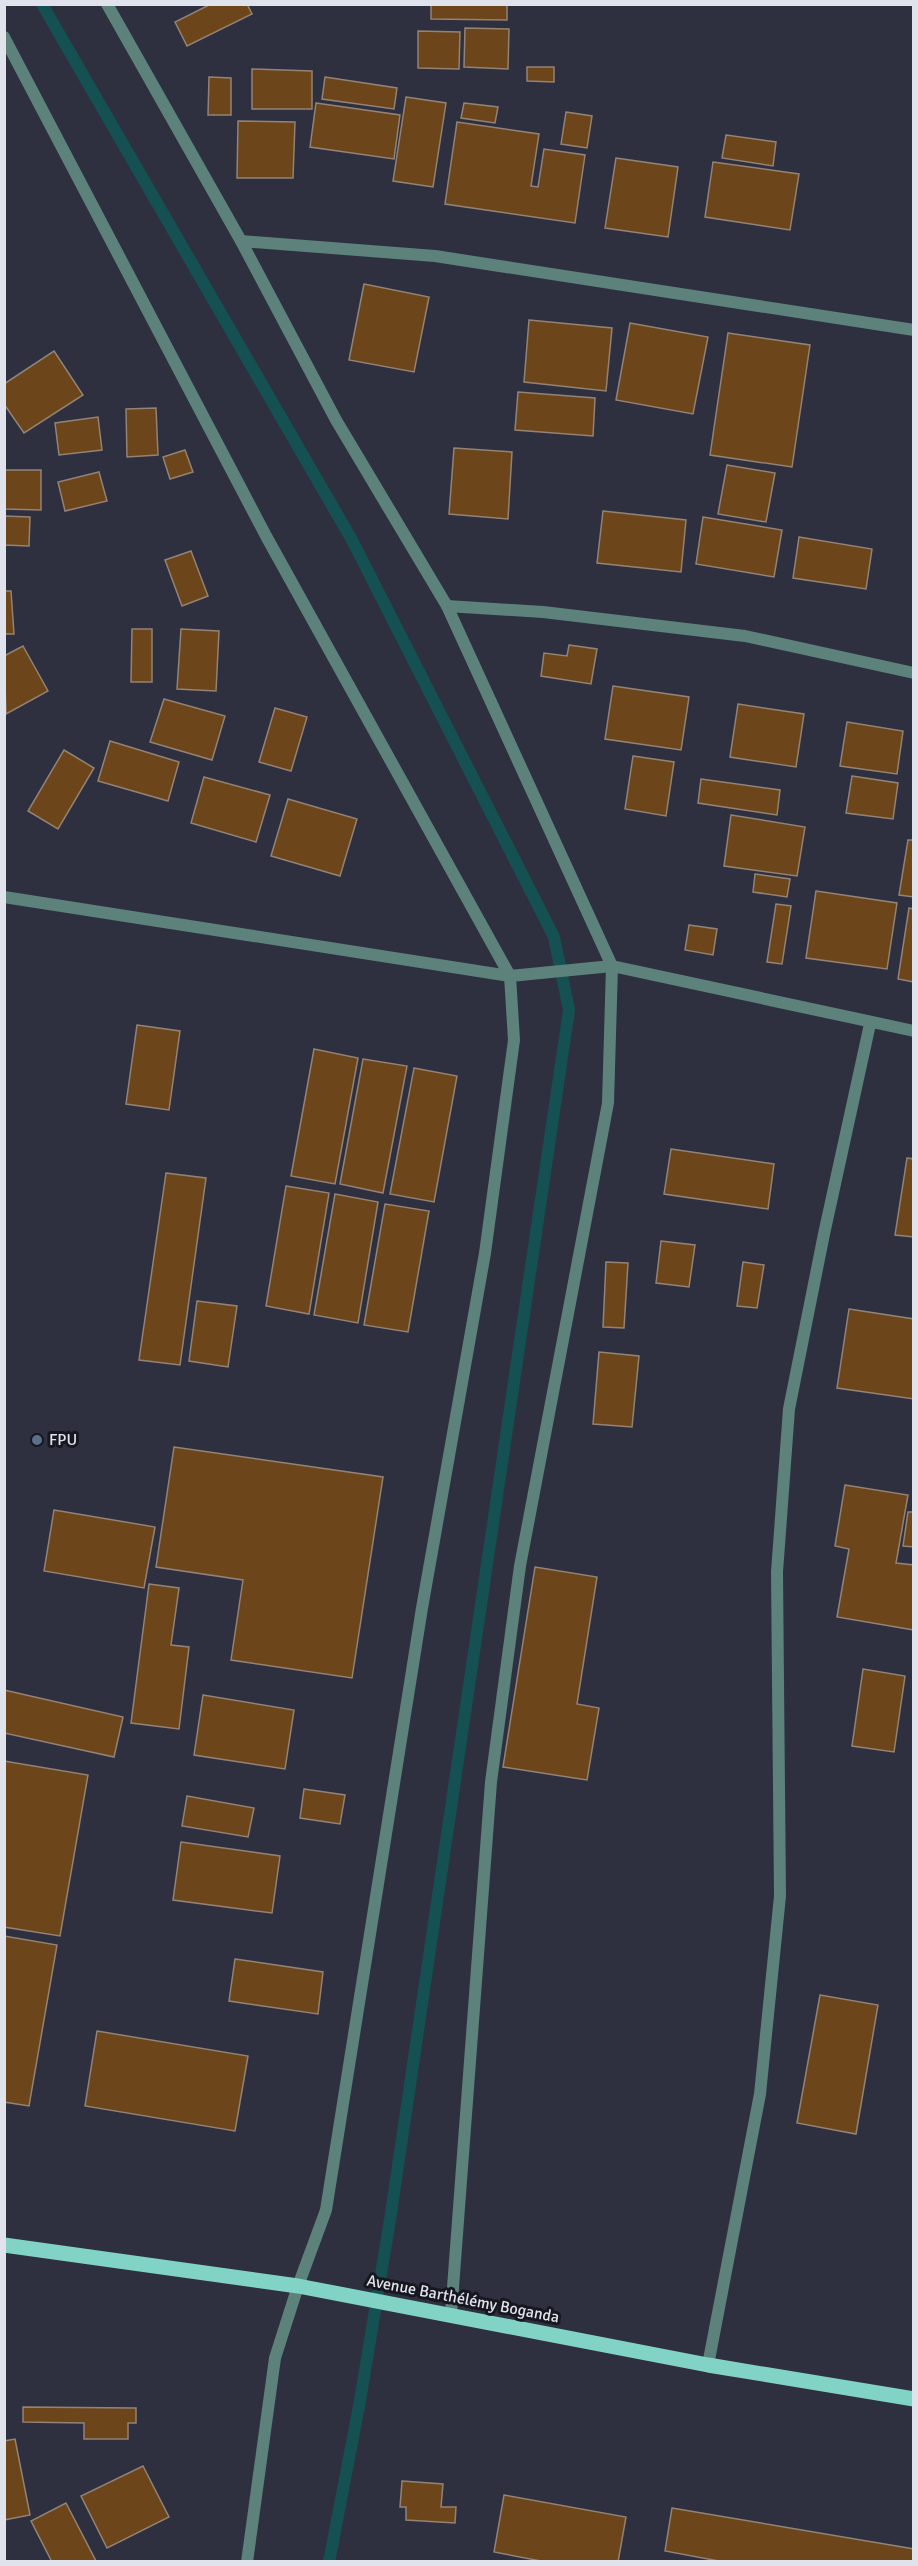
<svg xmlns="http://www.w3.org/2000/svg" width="918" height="2566" font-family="Signika,sans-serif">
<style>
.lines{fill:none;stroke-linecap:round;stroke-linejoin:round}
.stream{stroke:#155153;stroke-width:12}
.building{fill:#6d451b;stroke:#928375;stroke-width:1.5}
.minor{stroke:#5c827b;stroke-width:12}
.tertiary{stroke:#5c827b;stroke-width:12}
.primary{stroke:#81d4c5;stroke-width:15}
.service-dot{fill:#5c6f8a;stroke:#17181f;stroke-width:2}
.labels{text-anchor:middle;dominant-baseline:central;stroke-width:6;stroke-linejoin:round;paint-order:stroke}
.poi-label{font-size:16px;fill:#e0e2ec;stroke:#17181f;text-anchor:start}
.street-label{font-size:16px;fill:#e0e2ec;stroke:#17181f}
</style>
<rect width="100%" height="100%" fill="#2e303f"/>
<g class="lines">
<!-- stream -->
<polyline class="stream" points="42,4 352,540 554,937 569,1010 390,2220 360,2401 329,2562"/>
</g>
<!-- building -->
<g class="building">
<polygon points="211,4 247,4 252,14 187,46 175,22"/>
<polygon points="431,4 507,4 507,20 431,19"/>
<polygon points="465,28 509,29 508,69 464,67"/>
<polygon points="418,31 460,32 459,69 418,68"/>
<polygon points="527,67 554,67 554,82 527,81"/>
<polygon points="252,69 312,71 312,109 252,109"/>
<polygon points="209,77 231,78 231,115 208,115"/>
<polygon points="325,77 397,88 394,109 322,99"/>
<polygon points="406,97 446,103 433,187 393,181"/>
<polygon points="316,103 400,115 394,159 310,147"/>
<polygon points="464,103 498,107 495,123 461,118"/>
<polygon points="566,112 592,116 587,148 561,144"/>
<polygon points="238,121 295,122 293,178 237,178"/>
<polygon points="457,122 539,134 531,186 538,187 544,149 585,155 575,223 445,204"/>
<polygon points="726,135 776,142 773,166 722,158"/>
<polygon points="616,158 678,167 668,237 605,228"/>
<polygon points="713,162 799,174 790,230 705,217"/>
<polygon points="364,284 429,297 414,372 349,360"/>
<polygon points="529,320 612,328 606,391 524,382"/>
<polygon points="630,323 708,337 693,414 616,400"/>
<polygon points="728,333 810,345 792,467 710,455"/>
<polygon points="54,351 83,395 24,433 4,404 4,384"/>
<polygon points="518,392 595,398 593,436 515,430"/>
<polygon points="156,408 158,455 127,457 126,409"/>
<polygon points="98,417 102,450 59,455 55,423"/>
<polygon points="454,448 512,452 508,519 449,514"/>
<polygon points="185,450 193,472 170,479 163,457"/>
<polygon points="727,465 775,473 766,522 718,514"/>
<polygon points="4,470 41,470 41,510 4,509"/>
<polygon points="99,472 107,501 65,511 58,482"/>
<polygon points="603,511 686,520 681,572 597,563"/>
<polygon points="4,516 30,517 29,546 4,545"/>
<polygon points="703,517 782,530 774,577 696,564"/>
<polygon points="799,537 872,549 866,589 793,578"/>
<polygon points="191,551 208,596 182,606 165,560"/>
<polygon points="4,591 11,591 14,634 4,634"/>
<polygon points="132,629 152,629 152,682 131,682"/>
<polygon points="181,629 219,631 216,691 177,689"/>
<polygon points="569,645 597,649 591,684 541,676 544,653 567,656"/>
<polygon points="23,646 48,691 6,714 4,656"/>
<polygon points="613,686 689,697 681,750 605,739"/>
<polygon points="164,699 225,716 212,760 150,742"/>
<polygon points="738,704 804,714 796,767 730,757"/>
<polygon points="275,708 307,717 291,771 259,762"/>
<polygon points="847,722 903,731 897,774 840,766"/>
<polygon points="110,741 179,762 168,801 98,781"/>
<polygon points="64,750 94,768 58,829 28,811"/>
<polygon points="633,756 674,762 666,816 625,809"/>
<polygon points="852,776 898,783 893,819 846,813"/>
<polygon points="204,777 270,795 256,842 191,823"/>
<polygon points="701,779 780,790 777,815 698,803"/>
<polygon points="288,799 357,819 340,876 271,856"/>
<polygon points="731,815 805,827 797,876 724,866"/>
<polygon points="908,840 914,840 914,897 899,895"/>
<polygon points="755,874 790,879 787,897 753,892"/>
<polygon points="816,891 897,903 887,969 806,958"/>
<polygon points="776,904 791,906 782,964 767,962"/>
<polygon points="909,908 914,909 914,982 898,979"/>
<polygon points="689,925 717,929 713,955 685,950"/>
<polygon points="137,1025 180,1031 169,1110 126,1104"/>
<polygon points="314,1049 358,1058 335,1184 291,1176"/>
<polygon points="363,1059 407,1066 383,1193 340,1184"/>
<polygon points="414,1068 457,1076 434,1202 390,1194"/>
<polygon points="671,1149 774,1164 768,1209 664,1194"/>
<polygon points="907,1158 914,1159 914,1237 895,1235"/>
<polygon points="166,1173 206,1178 180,1365 139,1360"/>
<polygon points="286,1186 329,1193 309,1314 266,1306"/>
<polygon points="335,1194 378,1202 358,1323 314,1315"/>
<polygon points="385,1204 429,1211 408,1332 364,1325"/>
<polygon points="661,1241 695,1245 689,1287 656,1283"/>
<polygon points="606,1262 628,1263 624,1328 603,1327"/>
<polygon points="743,1262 764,1265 757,1308 737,1306"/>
<polygon points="197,1301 237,1306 228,1367 189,1361"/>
<polygon points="849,1309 914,1319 914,1399 837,1388"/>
<polygon points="599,1352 639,1356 632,1427 593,1424"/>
<polygon points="174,1447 383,1477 352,1678 231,1660 243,1580 156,1567"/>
<polygon points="845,1485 908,1495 896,1563 914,1565 914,1630 837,1617 849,1549 835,1546"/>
<polygon points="54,1510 155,1527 144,1588 44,1571"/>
<polygon points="908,1512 914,1512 914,1547 903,1546"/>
<polygon points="535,1567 597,1577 577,1704 599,1708 587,1780 503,1767"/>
<polygon points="149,1584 179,1588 171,1645 189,1647 179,1729 131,1723"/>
<polygon points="863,1669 905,1676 894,1752 852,1746"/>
<polygon points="4,1690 123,1717 114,1757 4,1733"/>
<polygon points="203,1695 294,1710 285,1769 194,1755"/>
<polygon points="4,1761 88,1775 60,1936 4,1927"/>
<polygon points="304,1789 345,1795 340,1824 300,1818"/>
<polygon points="187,1796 254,1808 248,1837 182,1826"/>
<polygon points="181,1842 280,1856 272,1913 173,1900"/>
<polygon points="4,1936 57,1945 29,2106 4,2102"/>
<polygon points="235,1959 323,1972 318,2014 229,2001"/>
<polygon points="820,1995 878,2005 856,2134 797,2123"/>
<polygon points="97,2031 248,2056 235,2131 85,2106"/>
<polygon points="23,2407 136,2408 136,2423 128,2423 128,2439 84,2439 84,2423 23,2422"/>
<polygon points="15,2439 30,2515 4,2520 4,2441"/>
<polygon points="143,2466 169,2517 107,2548 81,2496"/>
<polygon points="402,2481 443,2484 441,2507 456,2507 455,2523 406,2520 406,2507 400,2507"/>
<polygon points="504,2495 626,2517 618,2562 546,2562 494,2552"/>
<polygon points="66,2503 96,2561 94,2562 52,2562 31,2521"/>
<polygon points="672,2508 914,2549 914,2562 724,2562 665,2551"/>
</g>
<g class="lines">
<!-- minor -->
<g class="minor">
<polyline points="107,4 241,241 336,420 447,606 612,966 608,1103 520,1566 491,1782 451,2314"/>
<polyline points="4,37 266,536 510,976 514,1040 485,1253 422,1608 326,2210 298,2286"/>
<polyline points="241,241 435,256 914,330"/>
<polyline points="447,606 543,612 745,636 914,673"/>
<polyline points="4,897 510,976 612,966 914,1031"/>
<polyline points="708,2365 760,2094 780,1896 777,1572 789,1409 824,1234 870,1024"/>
</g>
<!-- tertiary -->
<polyline class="tertiary" points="247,2562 275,2358 298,2286"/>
<!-- primary -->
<polyline class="primary" points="4,2245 298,2286 708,2365 914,2399"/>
</g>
<!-- markers -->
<circle class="service-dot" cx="37" cy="1440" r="6"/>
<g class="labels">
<!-- poi labels -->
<g class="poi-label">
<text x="49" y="1440">FPU</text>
</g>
<!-- street labels -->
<g class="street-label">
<text transform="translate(463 2299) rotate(11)">Avenue Barthélémy Boganda</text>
</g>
</g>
<!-- border -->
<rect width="918" height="2566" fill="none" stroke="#e0e2ec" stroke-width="12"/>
</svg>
